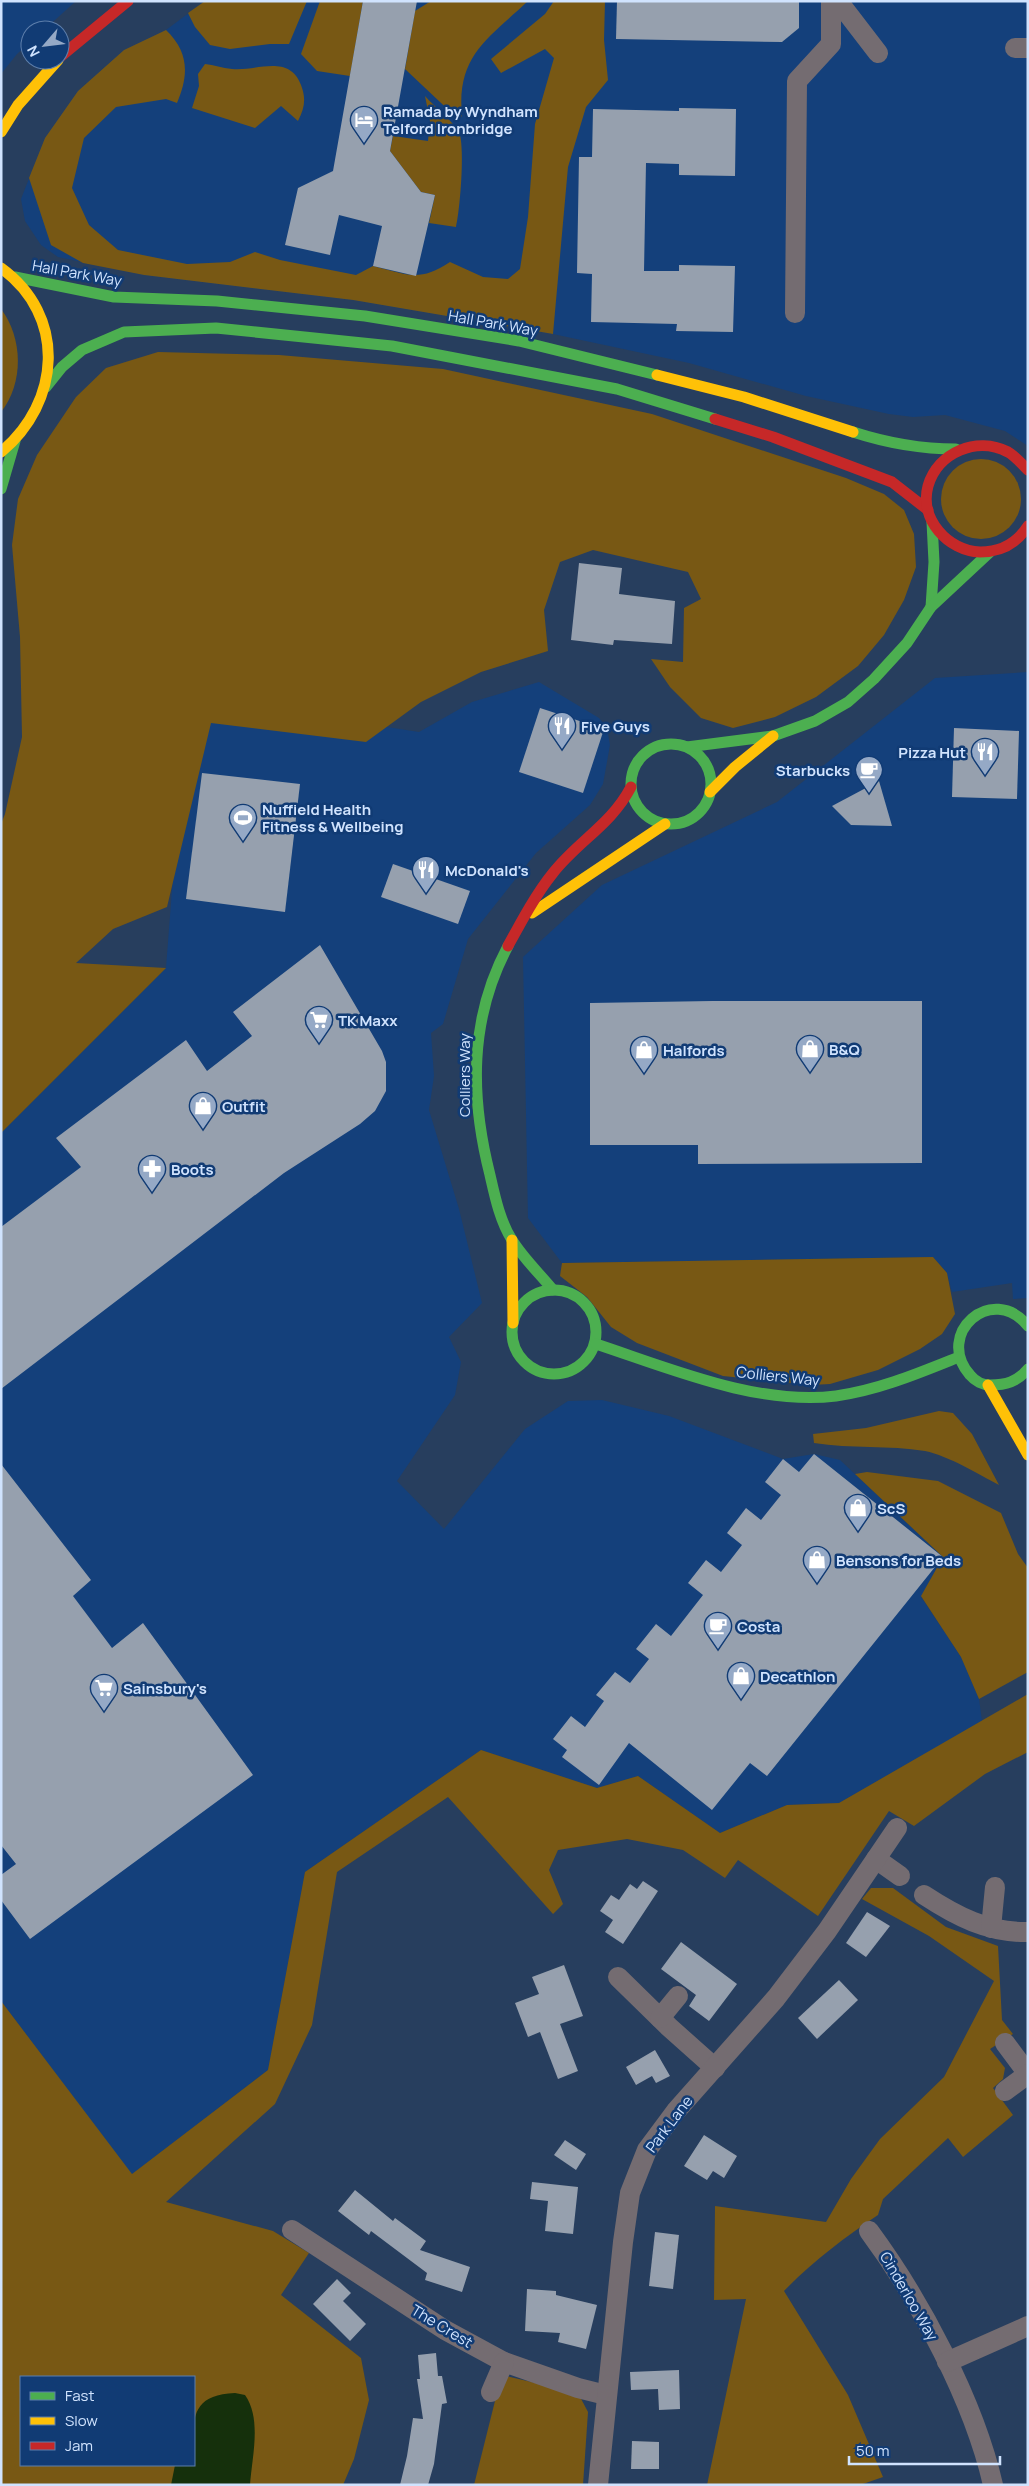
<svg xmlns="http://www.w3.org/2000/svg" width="1029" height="2486" font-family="Manrope,sans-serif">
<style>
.built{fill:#14407b}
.green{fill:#785814;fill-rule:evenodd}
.water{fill:#15300c}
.building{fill:#96a0ae}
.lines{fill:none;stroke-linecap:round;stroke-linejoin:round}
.street{stroke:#746c71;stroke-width:20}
.fast{stroke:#4caf50;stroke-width:11}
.slow{stroke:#ffc107;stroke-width:11}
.jam{stroke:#c62828;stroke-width:11}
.labels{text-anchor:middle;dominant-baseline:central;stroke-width:5;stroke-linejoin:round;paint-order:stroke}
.poi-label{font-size:15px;font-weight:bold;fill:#d0e3fe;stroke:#113b74;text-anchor:start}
.street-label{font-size:15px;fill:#d0e3fe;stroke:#113b74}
</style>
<rect width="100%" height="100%" fill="#273e5e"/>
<!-- built -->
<g class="built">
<polygon points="1,1 76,1 44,30 30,30 30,42 17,54 1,74"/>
<polygon points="205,1 1028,1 1028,446 1005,431 945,415 913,417 889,414 806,396 689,363 553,334 353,300 144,275 58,257 41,245 25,221 21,199 45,138 78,91 124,50 166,30"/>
<polygon points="1028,672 1028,1298 1013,1299 1012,1283 952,1292 947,1273 933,1257 562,1263 528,1218 523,957 602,885 777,802 935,678"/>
<polygon points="539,682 599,718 607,728 610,745 603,784 590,805 536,853 468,939 443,1024 431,1033 434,1076 429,1110 459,1209 482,1303 449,1337 461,1362 455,1395 397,1481 444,1529 525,1429 568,1401 602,1400 669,1416 783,1459 814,1454 840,1460 943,1557 921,1597 961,1657 979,1699 982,1721 839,1803 787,1805 720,1833 638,1776 597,1788 481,1750 305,1872 268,2070 131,2175 1,2001 1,1133 166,968 187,696 419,732 472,702"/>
</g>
<!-- green -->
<g class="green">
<polygon points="205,1 307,1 289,44 270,44 230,49 210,45 195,27 188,13"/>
<polygon points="320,1 363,1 350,76 317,71 301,54"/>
<path d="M431 1H528C489 38 456 55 462 116L458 119 405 69 415 11Z"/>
<path d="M554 1H605L604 40 608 80 586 107 568 167 553 334 353 300 144 275 83 263 51 245 29 178 45 138 78 91 124 50 166 30C189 52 189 75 177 103L166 99 116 107 84 138 72 188 89 225 118 250 187 264 230 262 255 252 280 260 356 275 373 266C406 274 419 283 450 262L483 277 508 279 520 269 528 217 535 124 554 58 545 49 501 73 491 59 545 14Z"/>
<path d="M205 64C214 65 222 68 232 69 255 72 289 53 301 85 306 98 305 108 298 121L281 106 255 128 192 108 199 86 198 74Z"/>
<path d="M425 96C435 107 449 118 458 130 466 141 460 212 456 227L429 223 435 195 421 192 390 151 393 136 428 141 430 121Z"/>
<path d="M1 309C23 338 24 383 1 412Z"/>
<polygon points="158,352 279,355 443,369 652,414 846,478 884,494 904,510 914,534 916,567 904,600 884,635 858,666 816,697 775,717 733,728 701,718 670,687 651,659 683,662 684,608 701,599 688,572 593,550 560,562 544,610 548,651 481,672 421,702 366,742 211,723 167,907 113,929 76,963 166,968 1,1133 1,824 5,814 22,737 20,637 12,545 18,499 37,455 76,397 106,368"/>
<circle cx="981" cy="499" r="40"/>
<polygon points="933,1257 947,1273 955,1314 942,1334 920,1349 878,1370 830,1384 812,1385 723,1376 637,1343 611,1327 587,1297 560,1276 562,1263"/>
<path d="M939 1411 953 1413 972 1434 999 1485C978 1474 949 1456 925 1451 889 1445 851 1449 814 1443L813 1434 866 1428Z"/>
<polygon points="867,1472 938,1481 1001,1513 1018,1554 1028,1568 1028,1672 979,1699 961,1657 921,1596 943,1557 855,1474"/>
<path d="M1028 1694V1752L985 1774 914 1826 889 1811 818 1916 738 1860 725 1878 683 1850 627 1839 558 1850 549 1870 563 1904 553 1914 448 1797 337 1872 312 2025 275 2104 166 2202 273 2231 309 2253 281 2295 361 2358 369 2400 354 2459 343 2485H1V2001L132 2174 268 2070 305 1872 481 1750 597 1788 638 1776 720 1833 787 1805 839 1803ZM21 2377H194V2465H21Z"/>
<path d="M871 1888H893L946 1927 998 1946 1002 2020 1013 2034 990 2049 1005 2068 1003 2079 993 2088 1013 2115 963 2157 948 2138 883 2199 878 2215C844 2238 813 2261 784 2291L848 2395 883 2477 860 2485H707L746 2299 714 2300 715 2206 826 2222 851 2179 880 2139 944 2077 994 1981 929 1936 862 1899Z"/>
<polygon points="506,2376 578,2393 588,2412 583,2485 474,2485 497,2393"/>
</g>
<!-- water -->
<path class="water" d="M235 2393 245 2395C262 2419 252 2457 250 2485H171L175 2465H194C194 2426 185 2395 235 2393Z"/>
<!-- building -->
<g class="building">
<polygon points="363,1 417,1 390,151 421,192 435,195 416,276 373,266 382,226 339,215 330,255 285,245 298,188 333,171"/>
<polygon points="617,1 799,1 799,28 782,42 616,39"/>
<polygon points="679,108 736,109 735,176 679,175 679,164 646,163 644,271 679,271 679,265 735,266 733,332 676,331 677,324 591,322 592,274 577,273 579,157 592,157 593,109 679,111"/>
<polygon points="579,563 622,568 619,594 675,601 672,644 614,640 613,645 571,640"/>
<polygon points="540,708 604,729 583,793 519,772"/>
<polygon points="954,728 1019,731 1017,799 952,797"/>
<polygon points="202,773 300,784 285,912 186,899"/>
<polygon points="879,781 892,826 851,825 832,806"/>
<polygon points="393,864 470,891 458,924 381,897"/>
<polygon points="320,945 382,1051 386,1062 386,1091 375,1111 360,1124 284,1173 1,1389 1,1227 81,1167 56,1138 186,1040 207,1071 252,1036 233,1012"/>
<polygon points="712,1001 922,1001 922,1163 698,1164 698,1145 590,1145 590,1003"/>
<polygon points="814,1454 943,1557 767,1776 750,1763 712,1810 629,1743 599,1785 562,1757 567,1750 553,1739 571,1716 585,1727 604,1701 596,1695 615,1672 630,1683 649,1659 636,1649 656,1624 671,1636 703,1595 688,1583 706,1560 721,1572 742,1545 727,1533 746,1508 761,1520 781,1495 765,1482 783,1459 799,1472"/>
<polygon points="1,1464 91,1580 73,1596 112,1648 143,1623 253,1775 30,1939 1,1900 1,1875 16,1864 1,1845"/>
<polygon points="643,1881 658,1891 623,1944 605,1932 613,1920 600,1911 611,1895 619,1900 630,1884 637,1889"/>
<polygon points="867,1912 890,1926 866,1957 846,1943"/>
<polygon points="681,1942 737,1984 709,2021 689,2006 696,1995 661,1969"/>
<polygon points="564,1965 583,2016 560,2024 578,2071 558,2079 540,2032 528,2037 515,2003 539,1994 532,1977"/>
<polygon points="839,1980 858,2000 817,2039 798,2018"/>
<polygon points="655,2050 670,2076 656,2083 652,2076 636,2085 626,2067"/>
<polygon points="704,2135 737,2156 724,2178 713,2171 707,2180 684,2166"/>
<polygon points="565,2140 586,2154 576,2170 554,2155"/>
<polygon points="532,2182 578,2187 573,2234 545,2231 548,2201 530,2199"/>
<polygon points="355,2190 393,2221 395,2218 426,2241 420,2250 470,2267 462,2292 425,2280 427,2273 371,2231 369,2235 338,2211"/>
<polygon points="655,2232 679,2235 673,2289 649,2286"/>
<polygon points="337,2279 351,2293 343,2301 366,2324 350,2341 313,2304"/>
<polygon points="527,2289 556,2291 556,2295 597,2305 586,2349 558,2342 560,2333 525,2331"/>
<polygon points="436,2353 438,2376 442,2376 447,2403 442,2404 434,2464 428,2485 400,2485 407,2456 413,2418 423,2419 417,2379 420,2379 418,2355"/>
<polygon points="679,2370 680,2409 659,2410 658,2389 631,2390 630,2372"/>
<polygon points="632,2441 659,2442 659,2469 631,2469"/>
</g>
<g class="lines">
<!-- street -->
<g class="street">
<polyline points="838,1 878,53"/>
<polyline points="1015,48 1028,48"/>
<polyline points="795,313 797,81 831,44 831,1"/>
<polyline points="876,1859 900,1876"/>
<path d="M924 1895C956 1916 988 1933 1028 1932"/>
<polyline points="991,1928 995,1887"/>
<polyline points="618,1977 669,2027 715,2068"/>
<polyline points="660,2018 678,1996"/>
<polyline points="1005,2043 1028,2074"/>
<polyline points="1005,2091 1028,2074"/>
<polyline points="292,2230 445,2330 504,2362 578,2388 606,2395"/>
<path d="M869 2231C920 2300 974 2401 993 2485"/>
<polyline points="947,2362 1028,2326"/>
<polyline points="491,2392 504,2362"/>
<polyline points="598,2485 623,2242 630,2193 647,2150 676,2111 776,1998 827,1931 897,1828"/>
</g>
<!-- fast -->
<g class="fast">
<polyline points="15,277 114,297 217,301 365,316 519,341 657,375"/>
<polyline points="46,387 62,367 82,350 124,332 216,328 392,346 617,389 715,419"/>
<path d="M853 432C887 443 920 449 956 449"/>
<polyline points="1,489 15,441"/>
<polyline points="931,607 934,562 932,522"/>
<circle cx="671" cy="784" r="40"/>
<polyline points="687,747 773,736 815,721 848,702 874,679 907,643 931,607 990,552"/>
<path d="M508 946C469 1019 470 1096 490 1175 495 1197 500 1221 512 1240 523 1258 540 1274 553 1290"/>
<circle cx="554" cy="1332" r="42"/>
<path d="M1028 1326C992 1282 934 1334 970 1375 975 1381 983 1385 990 1385 1006 1385 1017 1382 1028 1369"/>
<path d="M596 1344C669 1368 758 1406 836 1396 879 1390 919 1373 959 1357"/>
</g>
<!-- slow -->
<g class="slow">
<polyline points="1,132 18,105 58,60"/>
<path d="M1 268C67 316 61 402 1 452"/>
<polyline points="657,375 744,397 853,432"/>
<polyline points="710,792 735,767 773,736"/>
<polyline points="532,913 665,824"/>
<polyline points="512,1240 513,1323"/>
<polyline points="988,1385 1028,1455"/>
</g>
<!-- jam -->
<g class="jam">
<polyline points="60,57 128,1"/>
<polyline points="715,419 773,437 892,482 928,510"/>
<path d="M1028 470C1022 464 1015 456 1008 452 977 436 938 452 928 486 919 519 948 551 980 552 1001 552 1017 543 1028 526"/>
<path d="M508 946C521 922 536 894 553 873 578 841 611 825 631 787"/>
</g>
</g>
<!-- icons -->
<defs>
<symbol id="hotel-pin" viewBox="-11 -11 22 30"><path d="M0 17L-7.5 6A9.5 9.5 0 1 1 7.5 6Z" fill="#95a9c6" stroke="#113b74"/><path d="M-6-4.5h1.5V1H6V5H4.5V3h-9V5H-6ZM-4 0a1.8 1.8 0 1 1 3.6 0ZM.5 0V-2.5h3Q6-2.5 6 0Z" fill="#fff"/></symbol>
<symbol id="restaurant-pin" viewBox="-11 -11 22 30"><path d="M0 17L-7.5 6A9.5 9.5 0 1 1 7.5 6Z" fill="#95a9c6" stroke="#113b74"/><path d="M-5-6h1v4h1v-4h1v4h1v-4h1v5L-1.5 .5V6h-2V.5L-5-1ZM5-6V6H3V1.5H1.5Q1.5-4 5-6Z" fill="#fff"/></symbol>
<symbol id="cafe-pin" viewBox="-11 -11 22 30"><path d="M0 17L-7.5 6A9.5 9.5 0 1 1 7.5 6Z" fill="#95a9c6" stroke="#113b74"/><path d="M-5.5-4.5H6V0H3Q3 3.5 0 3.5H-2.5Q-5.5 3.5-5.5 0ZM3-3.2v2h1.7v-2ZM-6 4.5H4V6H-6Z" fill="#fff"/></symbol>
<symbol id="stadium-pin" viewBox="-11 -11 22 30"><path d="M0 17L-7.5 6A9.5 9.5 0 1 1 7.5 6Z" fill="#95a9c6" stroke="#113b74"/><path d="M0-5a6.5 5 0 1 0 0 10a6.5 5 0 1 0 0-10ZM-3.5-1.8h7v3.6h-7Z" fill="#fff"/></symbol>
<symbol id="supermarket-pin" viewBox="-11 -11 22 30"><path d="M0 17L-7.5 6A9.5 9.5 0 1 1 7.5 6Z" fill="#95a9c6" stroke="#113b74"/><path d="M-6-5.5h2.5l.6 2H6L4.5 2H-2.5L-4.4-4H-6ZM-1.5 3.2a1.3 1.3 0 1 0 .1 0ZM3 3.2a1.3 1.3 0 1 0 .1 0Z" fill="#fff"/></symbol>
<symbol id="shop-pin" viewBox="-11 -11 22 30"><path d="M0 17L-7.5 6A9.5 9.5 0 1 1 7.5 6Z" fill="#95a9c6" stroke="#113b74"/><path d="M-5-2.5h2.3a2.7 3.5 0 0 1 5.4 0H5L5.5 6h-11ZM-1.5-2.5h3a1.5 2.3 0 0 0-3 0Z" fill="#fff"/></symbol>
<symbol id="pharmacy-pin" viewBox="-11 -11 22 30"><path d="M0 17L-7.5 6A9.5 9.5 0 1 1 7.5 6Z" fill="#95a9c6" stroke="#113b74"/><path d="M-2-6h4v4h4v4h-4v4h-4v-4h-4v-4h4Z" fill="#fff"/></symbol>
</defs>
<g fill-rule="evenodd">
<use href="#hotel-pin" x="348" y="104" width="32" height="43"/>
<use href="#restaurant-pin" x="546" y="710" width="32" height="43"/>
<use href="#restaurant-pin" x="969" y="736" width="32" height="43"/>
<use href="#cafe-pin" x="853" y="754" width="32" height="43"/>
<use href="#stadium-pin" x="227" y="802" width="32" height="43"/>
<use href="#restaurant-pin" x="410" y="854" width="32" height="43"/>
<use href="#supermarket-pin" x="303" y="1004" width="32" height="43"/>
<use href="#shop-pin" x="794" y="1033" width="32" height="43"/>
<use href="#shop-pin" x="628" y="1034" width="32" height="43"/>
<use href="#shop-pin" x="187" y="1090" width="32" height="43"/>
<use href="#pharmacy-pin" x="136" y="1153" width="32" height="43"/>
<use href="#shop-pin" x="842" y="1492" width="32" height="43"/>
<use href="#shop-pin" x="801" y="1544" width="32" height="43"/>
<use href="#cafe-pin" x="702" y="1610" width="32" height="43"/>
<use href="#shop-pin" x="725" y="1660" width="32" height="43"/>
<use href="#supermarket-pin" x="88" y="1672" width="32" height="43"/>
</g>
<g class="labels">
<!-- poi labels -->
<g class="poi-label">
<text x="383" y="111">Ramada by Wyndham<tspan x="383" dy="17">Telford Ironbridge</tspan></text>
<text x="581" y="726">Five Guys</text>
<text x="966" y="752" text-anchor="end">Pizza Hut</text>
<text x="850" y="770" text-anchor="end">Starbucks</text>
<text x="262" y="809">Nuffield Health<tspan x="262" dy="17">Fitness &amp; Wellbeing</tspan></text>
<text x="445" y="870">McDonald's</text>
<text x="338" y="1020">TK Maxx</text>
<text x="829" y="1049">B&amp;Q</text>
<text x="663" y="1050">Halfords</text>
<text x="222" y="1106">Outfit</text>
<text x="171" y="1169">Boots</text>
<text x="877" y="1508">ScS</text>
<text x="836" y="1560">Bensons for Beds</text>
<text x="737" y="1626">Costa</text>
<text x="760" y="1676">Decathlon</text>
<text x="123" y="1688">Sainsbury's</text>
</g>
<!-- street labels -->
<g class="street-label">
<text transform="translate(77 273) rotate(10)">Hall Park Way</text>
<text transform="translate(493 323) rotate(10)">Hall Park Way</text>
<text transform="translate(464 1075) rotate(-90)">Colliers Way</text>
<text transform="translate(778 1376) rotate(6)">Colliers Way</text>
<text transform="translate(669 2124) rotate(-53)">Park Lane</text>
<text transform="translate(909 2296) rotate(60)">Cinderloo Way</text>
<text transform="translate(442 2326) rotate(31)">The Crest</text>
</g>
</g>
<!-- border -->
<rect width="1029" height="2486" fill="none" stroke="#d0e3fe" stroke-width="5"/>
<!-- legend -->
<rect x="20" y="2376" width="175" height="90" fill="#113b74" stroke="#5d7eab"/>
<rect x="30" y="2392" width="25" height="8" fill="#4caf50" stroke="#5d7eab"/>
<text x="65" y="2401" font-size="15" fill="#d0e3fe">Fast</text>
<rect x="30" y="2417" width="25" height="8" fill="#ffc107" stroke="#5d7eab"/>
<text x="65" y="2426" font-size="15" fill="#d0e3fe">Slow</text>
<rect x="30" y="2442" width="25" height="8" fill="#c62828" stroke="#5d7eab"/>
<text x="65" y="2451" font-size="15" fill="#d0e3fe">Jam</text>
<!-- north arrow -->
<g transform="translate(45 45) rotate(242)"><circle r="24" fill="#113b74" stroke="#5d7eab"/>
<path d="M0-4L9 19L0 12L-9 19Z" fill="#95a9c6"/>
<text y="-8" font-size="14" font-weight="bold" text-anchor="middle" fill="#d0e3fe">N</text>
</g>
<!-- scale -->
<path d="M849 2456v8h151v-8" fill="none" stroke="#d0e3fe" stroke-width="2.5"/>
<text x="856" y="2456" font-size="15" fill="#d0e3fe" stroke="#113b74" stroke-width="4" paint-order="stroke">50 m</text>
</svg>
